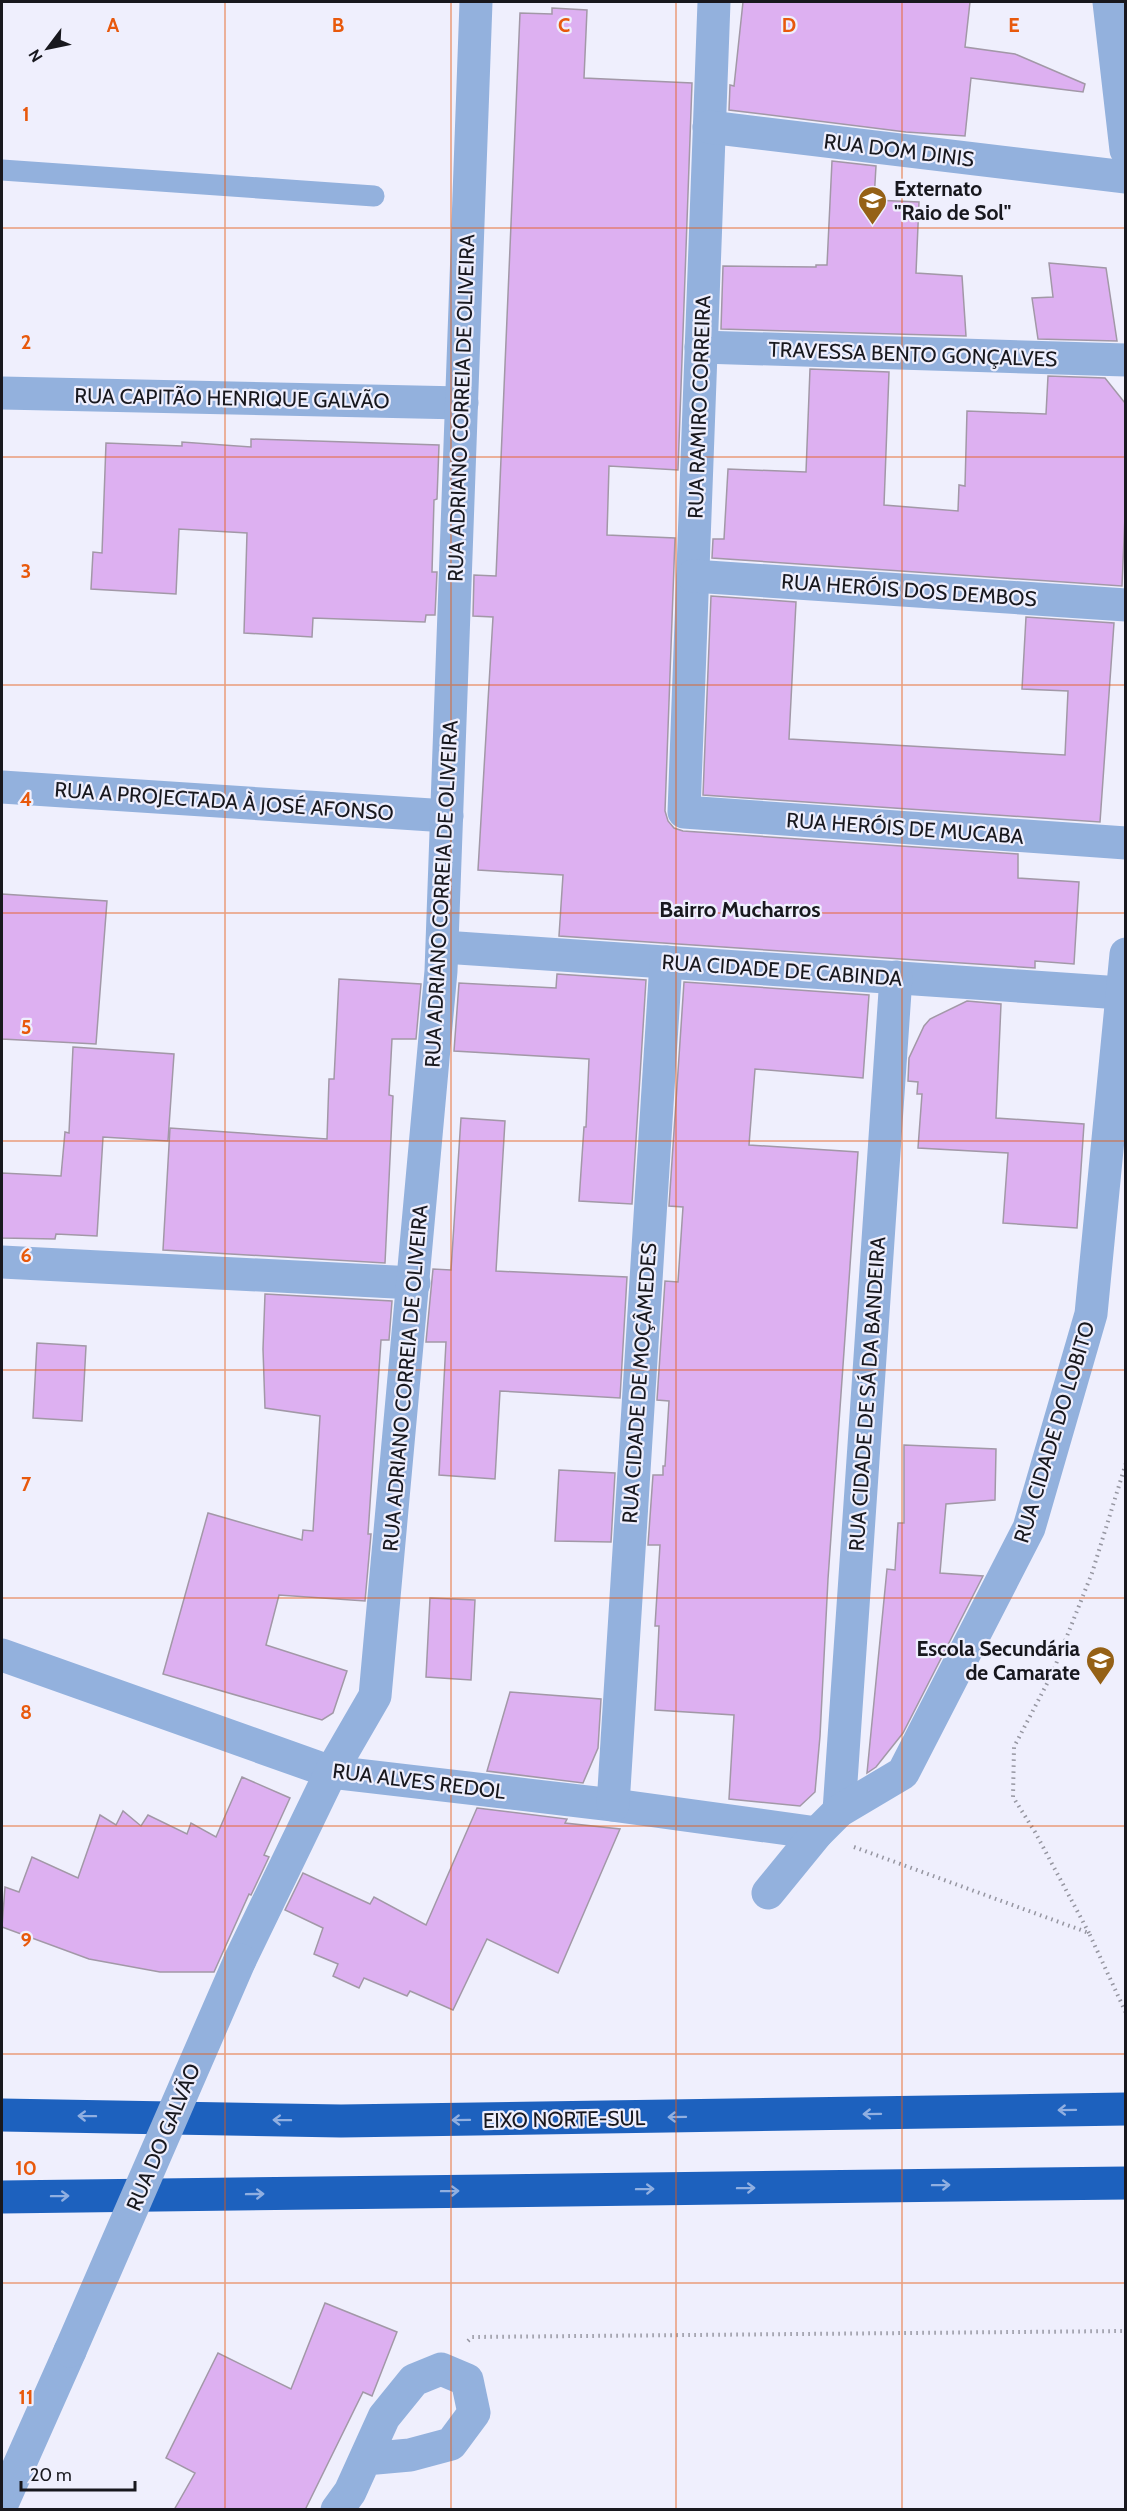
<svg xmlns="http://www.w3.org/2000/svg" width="1127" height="2511" font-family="Cabin,sans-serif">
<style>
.building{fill:#ddb0f1;stroke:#a298a7;stroke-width:1.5}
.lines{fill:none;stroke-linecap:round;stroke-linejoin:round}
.path{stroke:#9696a1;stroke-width:4;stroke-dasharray:1.5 4.5;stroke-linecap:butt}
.lane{stroke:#93b1dd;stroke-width:21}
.street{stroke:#93b1dd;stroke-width:33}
.highway{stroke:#1d61be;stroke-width:33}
.street-bridge{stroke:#93b1dd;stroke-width:33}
.oneway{stroke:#90afe1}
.grid{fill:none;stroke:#e8590c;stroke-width:1.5;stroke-opacity:0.55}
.labels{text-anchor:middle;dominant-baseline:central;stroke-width:4.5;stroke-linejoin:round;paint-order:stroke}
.street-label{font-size:21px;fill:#18181e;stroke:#efeffd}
.poi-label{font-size:21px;font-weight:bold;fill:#18181e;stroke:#efeffd;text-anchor:start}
.neighbourhood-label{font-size:22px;font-weight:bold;fill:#18181e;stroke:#efeffd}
.grid-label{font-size:20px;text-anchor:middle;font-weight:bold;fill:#e8590c;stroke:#efeffd;stroke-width:4.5;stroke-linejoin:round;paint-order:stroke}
</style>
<rect width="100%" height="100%" fill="#efeffd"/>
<!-- building -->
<g class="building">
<polygon points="743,2 970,2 965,47 1015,54 1085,84 1083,92 971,78 965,136 906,132 729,110 730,85 734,86"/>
<polygon points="552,8 587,10 584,78 692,83 678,470 609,466 607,535 675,538 665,811 668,821 674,828 683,831 1018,854 1018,878 1079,882 1074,964 1035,961 1035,968 559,936 563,875 478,870 493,617 473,616 474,575 496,576 520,13 552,14"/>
<polygon points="832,161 876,166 874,200 919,202 916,273 962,276 966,336 721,329 723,266 816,267 816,265 827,265"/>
<polygon points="1049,263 1106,268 1117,341 1038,339 1032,298 1053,297"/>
<polygon points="810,369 889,372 884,505 958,511 959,485 965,486 967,411 1046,414 1048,376 1105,378 1125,403 1125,516 1122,586 712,558 713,539 724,539 728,469 806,472"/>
<polygon points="251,439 439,445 437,499 434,500 432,572 437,572 435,615 426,615 425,622 313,618 312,637 244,633 247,533 179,529 176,594 91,589 93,552 102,553 106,443 182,446 182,442 251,447"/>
<polygon points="711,596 796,602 789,739 1065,755 1068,691 1022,689 1026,617 1114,623 1100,822 703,795"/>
<polygon points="2,894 107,901 96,1044 2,1039"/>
<polygon points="557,974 646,980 632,1204 579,1201 584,1127 586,1127 589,1059 454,1051 459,983 556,988"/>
<polygon points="339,979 421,984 416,1039 392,1039 389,1095 393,1096 385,1263 163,1250 170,1128 327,1139 329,1079 334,1079"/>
<polygon points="684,982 869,995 863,1078 755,1069 749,1145 858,1152 828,1579 820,1736 815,1792 800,1806 729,1799 734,1715 655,1710 659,1626 655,1626 660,1545 648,1545 653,1475 663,1475 663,1466 665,1466 669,1401 657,1400 665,1281 678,1282 683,1207 669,1206"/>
<polygon points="967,1001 1001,1004 996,1118 1084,1124 1077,1228 1003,1223 1008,1153 918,1148 922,1094 917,1094 918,1082 908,1081 909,1058 924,1026 930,1019"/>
<polygon points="73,1047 174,1054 168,1141 103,1137 97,1236 56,1234 55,1239 2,1238 2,1173 61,1176 65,1132 69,1133"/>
<polygon points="461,1118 505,1121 496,1271 627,1277 620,1398 500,1391 495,1479 439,1475 446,1342 426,1342 433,1269 451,1270"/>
<polygon points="265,1294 392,1301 389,1340 381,1340 368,1534 371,1534 365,1601 279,1595 266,1645 347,1671 333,1713 322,1720 163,1674 208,1513 302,1540 303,1530 313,1531 320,1416 265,1408 263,1349"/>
<polygon points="37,1343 86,1346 82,1421 33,1418"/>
<polygon points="904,1445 996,1449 995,1500 946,1504 940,1573 983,1576 903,1733 876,1767 867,1773 887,1569 895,1570 898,1523 904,1523"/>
<polygon points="559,1470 615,1473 611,1542 555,1541"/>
<polygon points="430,1598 475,1600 471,1680 426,1677"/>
<polygon points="510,1692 601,1699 598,1748 583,1783 487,1771"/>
<polygon points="242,1777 290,1798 264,1855 269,1857 251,1895 249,1894 214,1972 160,1972 89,1959 2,1927 5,1887 19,1892 32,1857 78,1878 100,1815 116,1825 123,1811 141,1826 148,1815 187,1834 191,1823 216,1837"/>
<polygon points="477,1808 567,1819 565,1823 620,1829 558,1973 487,1939 453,2010 410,1991 407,1996 364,1978 359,1988 333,1976 338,1964 314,1954 323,1928 285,1910 303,1873 370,1904 374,1897 426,1925"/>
<polygon points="325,2303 397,2332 372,2396 363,2392 305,2510 174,2510 195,2473 166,2458 218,2353 291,2389"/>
</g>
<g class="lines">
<!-- path -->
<g class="path">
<polyline points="854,1847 1089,1933 1126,2013"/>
<polyline points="1089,1933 1035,1832 1013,1797 1014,1747 1052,1674 1092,1573 1126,1463"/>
<polyline points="468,2341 472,2337 1126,2331"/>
</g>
<!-- lane -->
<polyline class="lane" points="2,170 374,196"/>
<!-- street -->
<g class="street">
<polyline points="714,2 684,812 1126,843"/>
<polyline points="1109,2 1126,150"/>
<polyline points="709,127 1126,177"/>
<polyline points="701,347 1126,360"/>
<polyline points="2,393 462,403"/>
<polyline points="693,576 1126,605"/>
<polyline points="2,787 447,816"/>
<polyline points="443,947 1121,993"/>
<polyline points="2,1262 414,1283"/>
<polyline points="2,1655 331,1772 613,1805 817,1833"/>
<polyline points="613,1805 666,962"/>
<polyline points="839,1811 896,977"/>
<polyline points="768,1893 817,1833 839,1811 903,1773 1029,1528 1091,1314 1126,954"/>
<polyline points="240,1960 331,1772 375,1696 441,971 476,2"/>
<polyline points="2,2504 70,2351"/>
<polyline points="337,2510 350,2492 384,2417 414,2380 441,2369 467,2380 474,2413 451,2444 410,2455 365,2459"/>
</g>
<!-- highway -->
<g class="highway">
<polyline points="2,2115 341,2121 1126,2109"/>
<polyline points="2,2197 1126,2183"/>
</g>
<!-- street-bridge -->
<polyline class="street-bridge" points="70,2351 240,1960"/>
</g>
<!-- one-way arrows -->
<defs><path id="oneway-shaft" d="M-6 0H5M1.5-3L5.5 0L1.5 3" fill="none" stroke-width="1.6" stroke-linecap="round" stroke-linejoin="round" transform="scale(1.5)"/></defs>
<g class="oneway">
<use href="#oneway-shaft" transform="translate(1067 2110) rotate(179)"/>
<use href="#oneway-shaft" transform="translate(872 2114) rotate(179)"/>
<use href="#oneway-shaft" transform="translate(87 2116) rotate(-179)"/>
<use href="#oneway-shaft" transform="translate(677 2117) rotate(179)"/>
<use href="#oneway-shaft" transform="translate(282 2120) rotate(-179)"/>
<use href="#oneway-shaft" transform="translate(461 2120) rotate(179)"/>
<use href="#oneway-shaft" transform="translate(941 2185) rotate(-1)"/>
<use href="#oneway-shaft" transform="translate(746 2188) rotate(-1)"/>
<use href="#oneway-shaft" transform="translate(645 2189) rotate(-1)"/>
<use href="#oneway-shaft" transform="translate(450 2191) rotate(-1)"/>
<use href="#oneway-shaft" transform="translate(255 2194) rotate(-1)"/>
<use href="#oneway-shaft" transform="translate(60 2196) rotate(-1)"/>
</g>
<!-- grid -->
<path class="grid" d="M225 2V2510M451 2V2510M676 2V2510M902 2V2510M2 228H1126M2 457H1126M2 685H1126M2 913H1126M2 1141H1126M2 1370H1126M2 1598H1126M2 1826H1126M2 2054H1126M2 2283H1126"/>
<!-- icons -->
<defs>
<symbol id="school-pin" viewBox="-11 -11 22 30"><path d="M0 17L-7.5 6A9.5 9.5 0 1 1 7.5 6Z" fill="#956116" stroke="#efeffd"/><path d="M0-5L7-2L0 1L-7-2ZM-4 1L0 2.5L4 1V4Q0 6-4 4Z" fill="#fff"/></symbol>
</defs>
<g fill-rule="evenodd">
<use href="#school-pin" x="856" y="184" width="33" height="45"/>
<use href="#school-pin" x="1084" y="1644" width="33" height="45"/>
</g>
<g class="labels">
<!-- street labels -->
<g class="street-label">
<text transform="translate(899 150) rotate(7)">RUA DOM DINIS</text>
<text transform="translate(913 354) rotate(2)">TRAVESSA BENTO GONÇALVES</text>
<text transform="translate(232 398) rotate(1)">RUA CAPITÃO HENRIQUE GALVÃO</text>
<text transform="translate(699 407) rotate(-88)">RUA RAMIRO CORREIRA</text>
<text transform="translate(461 408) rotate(-88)">RUA ADRIANO CORREIA DE OLIVEIRA</text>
<text transform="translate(909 590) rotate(4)">RUA HERÓIS DOS DEMBOS</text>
<text transform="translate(224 801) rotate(4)">RUA A PROJECTADA À JOSÉ AFONSO</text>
<text transform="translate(905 828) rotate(4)">RUA HERÓIS DE MUCABA</text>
<text transform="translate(441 894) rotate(-87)">RUA ADRIANO CORREIA DE OLIVEIRA</text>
<text transform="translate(782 970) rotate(4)">RUA CIDADE DE CABINDA</text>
<text transform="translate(405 1378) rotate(-85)">RUA ADRIANO CORREIA DE OLIVEIRA</text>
<text transform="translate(639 1383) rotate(-86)">RUA CIDADE DE MOÇÂMEDES</text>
<text transform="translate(867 1394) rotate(-86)">RUA CIDADE DE SÁ DA BANDEIRA</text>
<text transform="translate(1054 1432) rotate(-73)">RUA CIDADE DO LOBITO</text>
<text transform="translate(419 1781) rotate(7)">RUA ALVES REDOL</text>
<text transform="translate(564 2119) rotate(-1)">EIXO NORTE-SUL</text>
<text transform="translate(163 2137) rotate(-67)">RUA DO GALVÃO</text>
</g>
<!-- poi labels -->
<g class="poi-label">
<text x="894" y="188">Externato<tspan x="894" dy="24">"Raio de Sol"</tspan></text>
<text x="1080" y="1648" text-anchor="end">Escola Secundária<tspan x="1080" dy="24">de Camarate</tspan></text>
</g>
<!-- neighbourhood labels -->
<g class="neighbourhood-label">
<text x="740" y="909">Bairro Mucharros</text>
</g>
</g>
<g class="grid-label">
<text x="113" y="32">A</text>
<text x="338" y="32">B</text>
<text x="564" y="32">C</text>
<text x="789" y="32">D</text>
<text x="1014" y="32">E</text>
<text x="26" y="121">1</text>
<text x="26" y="349">2</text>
<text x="26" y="578">3</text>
<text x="26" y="806">4</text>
<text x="26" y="1034">5</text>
<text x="26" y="1262">6</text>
<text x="26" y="1491">7</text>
<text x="26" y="1719">8</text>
<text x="26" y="1947">9</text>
<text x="26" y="2175">10</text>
<text x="26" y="2404">11</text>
</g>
<!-- border -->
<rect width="1127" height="2511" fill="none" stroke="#18181e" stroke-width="6"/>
<!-- north arrow -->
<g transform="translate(48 48) rotate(238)" stroke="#efeffd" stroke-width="4.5" paint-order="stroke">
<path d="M0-4.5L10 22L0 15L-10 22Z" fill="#18181e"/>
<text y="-9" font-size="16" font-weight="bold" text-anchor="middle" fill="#18181e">N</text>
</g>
<!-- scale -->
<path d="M21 2481v9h114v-9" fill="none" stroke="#18181e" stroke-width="3"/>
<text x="30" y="2481" font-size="18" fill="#18181e" stroke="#efeffd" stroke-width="4.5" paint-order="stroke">20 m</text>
</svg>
